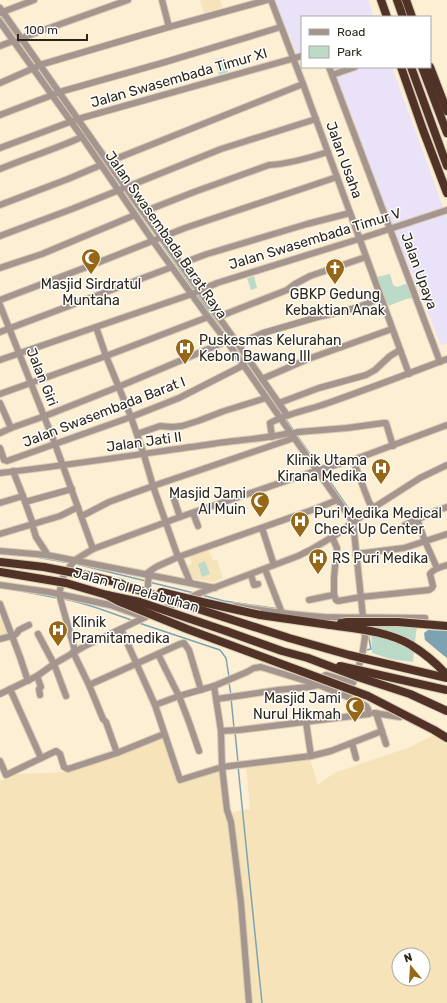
<svg xmlns="http://www.w3.org/2000/svg" width="447" height="1003" font-family="Rubik,sans-serif">
<style>
.commercial{fill:#e9e2f8}
.built{fill:#f7e3ba;fill-rule:evenodd}
.green{fill:#bcdac8}
.water{fill:#7da3b2}
.lines{fill:none;stroke-linecap:round;stroke-linejoin:round}
.stream{stroke:#7da3b2;stroke-width:1.5}
.minor-casing{stroke:#d7cbb2;stroke-width:8}
.highway-casing{stroke:#d7cbb2;stroke-width:10}
.minor{stroke:#a5958f;stroke-width:6}
.highway{stroke:#503227;stroke-width:8}
.highway-bridge-casing{stroke:#d7cbb2;stroke-width:10;stroke-linecap:butt}
.highway-bridge{stroke:#503227;stroke-width:8}
.labels{text-anchor:middle;dominant-baseline:central;stroke-width:3;stroke-linejoin:round;paint-order:stroke}
.street-label{font-size:14px;fill:#2c2619;stroke:#fff}
.poi-label{font-size:14px;fill:#2c2619;stroke:#fff;text-anchor:start}
</style>
<rect width="100%" height="100%" fill="#fcefd4"/>
<!-- commercial -->
<g class="commercial">
<polygon points="274,0 368,0 374,17 302,17 302,53 297,54"/>
<polygon points="328,67 392,67 447,218 447,344 441,345"/>
</g>
<!-- built -->
<g class="built">
<polygon points="200,0 220,0 223,7 204,13"/>
<polygon points="207,547 213,560 217,560 223,578 213,582 190,578 186,567 192,563 188,554"/>
<polygon points="4,618 9,636 0,638 0,619"/>
<path d="M163 733 180 781 222 768 227 813 250 809 246 765 309 756 318 785 334 773 410 747 434 735 447 745V1003H0V781L17 774 68 772ZM399 955H423V979H399Z"/>
</g>
<!-- green -->
<g class="green">
<polygon points="224,57 228,72 219,75 215,60"/>
<polygon points="390,274 393,285 397,287 408,283 414,298 406,299 388,306 377,277"/>
<polygon points="254,276 257,288 251,290 247,278"/>
<polygon points="205,561 210,574 202,577 198,564"/>
<polygon points="371,618 419,622 416,632 413,662 390,659 372,653"/>
</g>
<!-- water -->
<polygon class="water" points="428,630 447,631 447,658 443,655 425,640 424,633"/>
<g class="lines">
<!-- stream -->
<g class="stream">
<polyline points="0,16 17,39"/>
<polyline points="19,43 35,66"/>
<polyline points="37,69 54,92"/>
<polyline points="56,95 73,119"/>
<polyline points="76,123 121,186"/>
<polyline points="124,191 157,237"/>
<polyline points="159,240 195,291"/>
<polyline points="197,294 229,340"/>
<polyline points="247,364 282,415"/>
<polyline points="285,418 294,431"/>
<polyline points="296,434 319,467"/>
<polyline points="322,470 355,518"/>
<polyline points="36,557 70,563"/>
<polyline points="76,564 146,581"/>
<polyline points="149,582 194,593"/>
<polyline points="16,590 57,598"/>
<polyline points="202,595 224,601 279,609"/>
<path d="M63 599C88 603 110 613 134 621"/>
<polyline points="139,623 220,650 226,658 229,677"/>
<polyline points="367,650 371,649 368,633"/>
<polyline points="229,683 231,695"/>
<polyline points="231,698 234,728"/>
<polyline points="235,732 238,762"/>
<polyline points="238,766 262,1003"/>
</g>
<defs>
<g id="minor">
<polyline points="162,0 169,27"/>
<polyline points="271,0 303,84 409,374"/>
<polyline points="0,8 143,212 238,344 287,415"/>
<polyline points="0,13 34,0"/>
<polyline points="0,22 82,137 153,241 208,317 228,343 353,522 363,617 365,637 362,656 353,683 326,675 324,676 319,685"/>
<polyline points="19,40 27,36 128,0"/>
<polyline points="0,46 13,41"/>
<polyline points="329,67 440,362"/>
<polyline points="332,75 355,67"/>
<polyline points="0,83 43,64 169,27 267,0"/>
<polyline points="0,115 63,91 162,63 281,27"/>
<polyline points="0,148 78,119 302,56"/>
<polyline points="108,162 303,84"/>
<path d="M0 169C27 158 55 149 82 137"/>
<polyline points="0,205 68,179 101,165"/>
<path d="M143 212 194 192 269 165C289 164 309 158 328 152"/>
<polyline points="0,236 72,209 221,149 316,119"/>
<polyline points="180,264 207,254 307,224 350,213"/>
<polyline points="0,268 42,254 135,215"/>
<polyline points="0,300 92,265 185,228 337,177"/>
<polyline points="0,305 55,444 93,549"/>
<polyline points="218,317 287,290 295,284 310,276 366,257"/>
<polyline points="96,327 106,356 131,417 144,455 153,486 178,557 180,558 190,582"/>
<polyline points="0,332 69,306 172,267"/>
<polyline points="238,344 263,333 318,317 356,308 381,298"/>
<polyline points="0,360 192,294 217,283 359,239 447,210"/>
<polyline points="262,379 308,359 392,329"/>
<polyline points="0,394 106,356 208,317"/>
<polyline points="0,403 11,428"/>
<polyline points="279,403 319,388 366,375 375,370 390,356 400,350"/>
<polyline points="0,433 11,428 45,416 118,387 227,341"/>
<polyline points="137,434 160,426 172,427 182,426 198,421 224,411 266,398"/>
<polyline points="291,434 298,432 347,428 384,423 386,423 393,446"/>
<path d="M272 437 270 423C288 413 309 410 328 403 368 389 407 374 447 359"/>
<polyline points="0,448 4,460 7,461 131,417 179,398 244,365"/>
<polyline points="353,460 369,502 373,508"/>
<polyline points="13,471 23,496"/>
<path d="M0 473C71 465 141 454 212 444 238 440 264 439 290 433"/>
<polyline points="173,496 180,517"/>
<polyline points="25,502 33,524"/>
<polyline points="0,503 23,496 25,502 72,489"/>
<polyline points="193,513 198,526"/>
<polyline points="82,516 109,502 153,486 294,438"/>
<polyline points="417,519 425,541 437,568"/>
<polyline points="32,524 36,537 46,552 47,555"/>
<polyline points="405,525 436,511 447,507"/>
<polyline points="262,528 274,565"/>
<polyline points="0,534 60,516 78,507"/>
<polyline points="0,551 47,555 215,588"/>
<polyline points="356,554 404,548 447,534"/>
<polyline points="265,569 282,613"/>
<polyline points="146,574 156,567 178,557 315,509 337,500"/>
<polyline points="251,575 254,585 258,584"/>
<polyline points="0,585 49,592 110,605 144,617"/>
<path d="M334 594 336 600 338 601 361 597 429 590 432 588 433 586 430 574C434 568 441 567 447 565"/>
<polyline points="309,600 333,595 334,594 334,577 337,548 332,537"/>
<polyline points="0,604 20,657 28,681"/>
<path d="M235 606C265 611 294 615 324 617 357 618 391 617 425 618"/>
<polyline points="147,609 148,584 149,575"/>
<polyline points="161,610 200,593 298,556 312,549 334,536 373,508 420,478 447,465"/>
<polyline points="121,629 155,705 180,780 222,767 311,756 331,751 382,731"/>
<polyline points="38,634 54,664 66,696"/>
<polyline points="0,639 15,635 17,633 19,630 29,625"/>
<polyline points="75,651 59,594 64,574 75,560 93,549 180,517 318,470 353,460 447,425"/>
<polyline points="73,652 89,685 103,719 106,722 117,753"/>
<polyline points="158,654 179,696 189,722 199,751"/>
<polyline points="37,676 41,687 39,689 40,695"/>
<polyline points="89,685 180,644 184,643 189,650 201,690"/>
<polyline points="214,686 221,731 222,767 227,810 231,822 241,903 249,1003"/>
<polyline points="10,689 41,758"/>
<polyline points="0,694 37,676 54,664 85,646 152,614"/>
<polyline points="217,699 278,690 309,687 318,685"/>
<polyline points="155,705 179,696 214,686 247,672 254,668 261,667 319,685 348,697 366,706 368,709 369,714 239,730 221,731"/>
<polyline points="374,713 400,717"/>
<polyline points="376,713 386,744"/>
<polyline points="306,722 311,756"/>
<polyline points="352,743 356,758"/>
<polyline points="0,761 6,775 56,751 60,754 64,767 68,769 117,753 164,734"/>
</g>
<g id="highway">
<polyline points="381,0 387,17"/>
<polyline points="397,0 403,17"/>
<polyline points="406,0 412,17"/>
<polyline points="401,67 423,130 447,193"/>
<polyline points="411,67 447,166"/>
<polyline points="422,67 447,133"/>
<polyline points="430,67 447,111"/>
<polyline points="95,577 120,583"/>
<polyline points="260,615 330,625"/>
<polyline points="226,631 282,651 308,658"/>
<polyline points="434,730 447,738"/>
</g>
</defs>
<!-- minor casing -->
<use href="#minor" class="minor-casing"/>
<!-- highway casing -->
<use href="#highway" class="highway-casing"/>
<!-- minor -->
<use href="#minor" class="minor"/>
<!-- highway -->
<use href="#highway" class="highway"/>
<defs>
<g id="highway-bridge">
<polyline points="0,562 44,567 95,577"/>
<polyline points="0,572 66,583 107,595 140,602 226,631"/>
<polyline points="120,583 125,586 161,597 289,638 349,655 447,678"/>
<polyline points="161,592 202,602 260,615"/>
<polyline points="107,595 118,601 187,629 368,696 434,730"/>
<polyline points="341,623 347,622 398,622 447,626"/>
<path d="M330 625C357 629 387 631 411 645 424 653 437 664 447 675"/>
<polyline points="308,658 358,677 410,694 447,711"/>
<polyline points="340,666 447,690"/>
</g>
</defs>
<!-- highway-bridge casing -->
<use href="#highway-bridge" class="highway-bridge-casing"/>
<!-- highway-bridge -->
<use href="#highway-bridge" class="highway-bridge"/>
</g>
<!-- icons -->
<defs>
<symbol id="mosque-pin" viewBox="-11 -11 22 30"><path d="M0 17L-7.5 6A9.5 9.5 0 1 1 7.5 6Z" fill="#966716" stroke="#fff"/><path d="M3.5-4.9A6 6 0 1 0 3.5 4.9A5 5 0 1 1 3.5-4.9Z" fill="#fff"/></symbol>
<symbol id="church-pin" viewBox="-11 -11 22 30"><path d="M0 17L-7.5 6A9.5 9.5 0 1 1 7.5 6Z" fill="#966716" stroke="#fff"/><path d="M-1.2-6h2.4v3.5h3.3v2.4h-3.3V6h-2.4V-.1h-3.3v-2.4h3.3Z" fill="#fff"/></symbol>
<symbol id="hospital-pin" viewBox="-11 -11 22 30"><path d="M0 17L-7.5 6A9.5 9.5 0 1 1 7.5 6Z" fill="#966716" stroke="#fff"/><path d="M-5-5h3v3.5h4V-5h3V5h-3V1.5h-4V5h-3Z" fill="#fff"/></symbol>
</defs>
<g fill-rule="evenodd">
<use href="#mosque-pin" x="80" y="247" width="22" height="30"/>
<use href="#church-pin" x="324" y="257" width="22" height="30"/>
<use href="#hospital-pin" x="174" y="337" width="22" height="30"/>
<use href="#hospital-pin" x="370" y="457" width="22" height="30"/>
<use href="#mosque-pin" x="249" y="490" width="22" height="30"/>
<use href="#hospital-pin" x="289" y="510" width="22" height="30"/>
<use href="#hospital-pin" x="307" y="547" width="22" height="30"/>
<use href="#hospital-pin" x="47" y="619" width="22" height="30"/>
<use href="#mosque-pin" x="344" y="695" width="22" height="30"/>
</g>
<g class="labels">
<!-- street labels -->
<g class="street-label">
<text transform="translate(179 78) rotate(-16)">Jalan Swasembada Timur XI</text>
<text transform="translate(344 160) rotate(70)">Jalan Usaha</text>
<text transform="translate(166 235) rotate(55)">Jalan Swasembada Barat Raya</text>
<text transform="translate(315 239) rotate(-17)">Jalan Swasembada Timur V</text>
<text transform="translate(419 271) rotate(70)">Jalan Upaya</text>
<text transform="translate(42 377) rotate(68)">Jalan Giri</text>
<text transform="translate(104 412) rotate(-21)">Jalan Swasembada Barat I</text>
<text transform="translate(144 442) rotate(-8)">Jalan Jati II</text>
<text transform="translate(136 590) rotate(16)">Jalan Tol Pelabuhan</text>
</g>
<!-- poi labels -->
<g class="poi-label">
<text x="91" y="284" text-anchor="middle">Masjid Sirdratul<tspan x="91" dy="16">Muntaha</tspan></text>
<text x="335" y="294" text-anchor="middle">GBKP Gedung<tspan x="335" dy="16">Kebaktian Anak</tspan></text>
<text x="199" y="340">Puskesmas Kelurahan<tspan x="199" dy="16">Kebon Bawang III</tspan></text>
<text x="367" y="460" text-anchor="end">Klinik Utama<tspan x="367" dy="16">Kirana Medika</tspan></text>
<text x="246" y="493" text-anchor="end">Masjid Jami<tspan x="246" dy="16">Al Muin</tspan></text>
<text x="314" y="513">Puri Medika Medical<tspan x="314" dy="16">Check Up Center</tspan></text>
<text x="332" y="558">RS Puri Medika</text>
<text x="72" y="622">Klinik<tspan x="72" dy="16">Pramitamedika</tspan></text>
<text x="341" y="698" text-anchor="end">Masjid Jami<tspan x="341" dy="16">Nurul Hikmah</tspan></text>
</g>
</g>
<!-- legend -->
<rect x="301" y="16" width="130" height="52" fill="#ffffff" stroke="#aba8a3"/>
<rect x="309" y="29" width="20" height="6" fill="#a5958f" stroke="#aba8a3"/>
<text x="337" y="36" font-size="12" fill="#2c2619">Road</text>
<rect x="309" y="46" width="20" height="12" fill="#bcdac8" stroke="#aba8a3"/>
<text x="337" y="56" font-size="12" fill="#2c2619">Park</text>
<!-- north arrow -->
<g transform="translate(411 967) rotate(342)"><circle r="19" fill="#ffffff" stroke="#aba8a3"/>
<path d="M0-3L7 15L0 10L-7 15Z" fill="#966716"/>
<text y="-6" font-size="11" font-weight="bold" text-anchor="middle" fill="#2c2619">N</text>
</g>
<!-- scale -->
<path d="M18 34v6h69v-6" fill="none" stroke="#2c2619" stroke-width="2"/>
<text x="24" y="34" font-size="12" fill="#2c2619" stroke="#ffffff" stroke-width="3" paint-order="stroke">100 m</text>
</svg>
